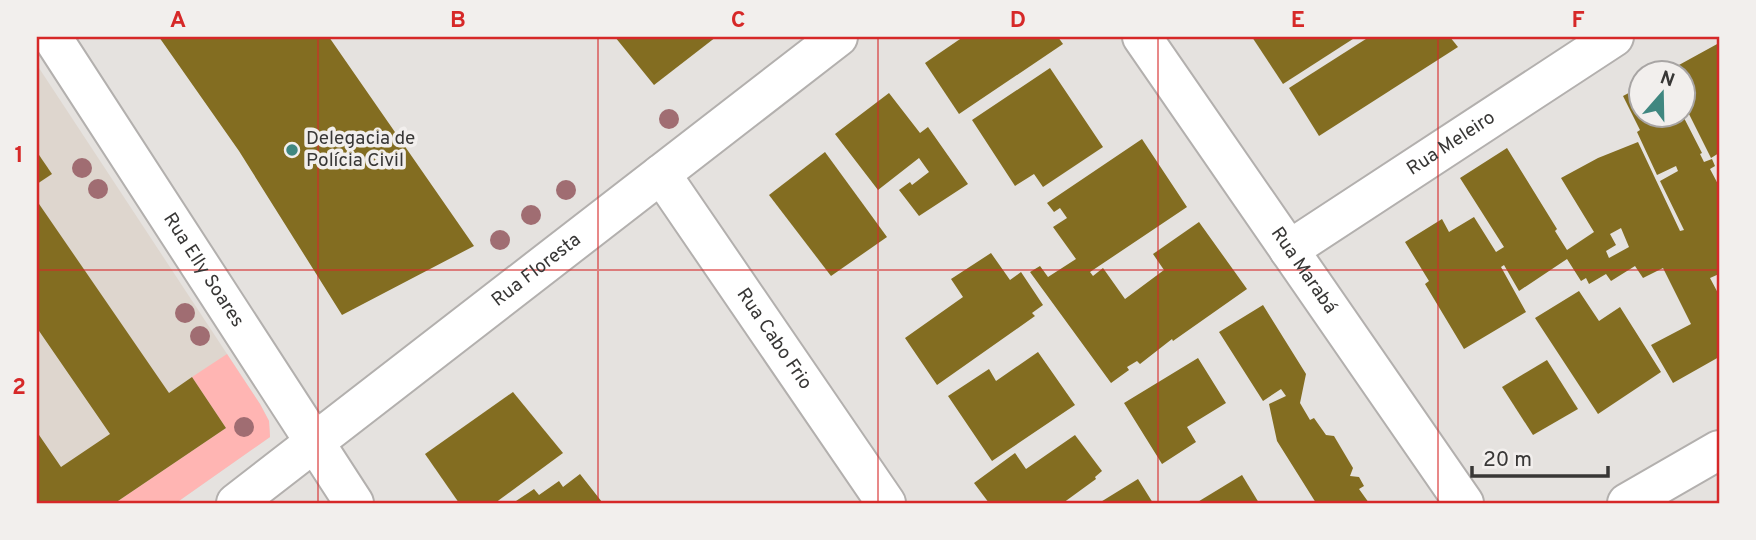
<svg xmlns="http://www.w3.org/2000/svg" width="1756" height="540" font-family="Overpass,sans-serif">
<style>
.built{fill:#ded6ce}
.green{fill:#ffb5b3}
.building{fill:#836d21;fill-rule:evenodd}
.lines{fill:none;stroke-linecap:round;stroke-linejoin:round}
.minor-casing{stroke:#b3b0ae;stroke-width:42}
.minor{stroke:#fff;stroke-width:38}
.tree{fill:#a06d72}
.grid{fill:none;stroke:#d62828;stroke-width:2;stroke-opacity:0.55}
.poi-dot{fill:#408780;stroke:#f2efed;stroke-width:2.5}
.labels{text-anchor:middle;dominant-baseline:central;stroke-width:7;stroke-linejoin:round;paint-order:stroke}
.poi-label{font-size:19px;fill:#383736;stroke:#f2efed;text-anchor:start}
.street-label{font-size:19px;fill:#383736;stroke:#f2efed}
.neatline{fill:none;stroke:#d62828;stroke-width:2.5}
.grid-label{font-size:23px;text-anchor:middle;font-weight:bold;fill:#d62828}
</style>
<rect width="100%" height="100%" fill="#e5e2df"/>
<!-- built -->
<polygon class="built" points="37,65 260,404 269,421 270,437 176,503 37,503"/>
<!-- green -->
<polygon class="green" points="227,354 260,404 269,421 270,437 176,503 115,503 226,428 192,377"/>
<!-- building -->
<g class="building">
<polygon points="159,37 329,37 474,246 342,315 239,151"/>
<polygon points="615,37 716,37 654,85"/>
<polygon points="963,37 1058,37 1063,44 959,114 925,63"/>
<polygon points="1252,37 1356,37 1283,84"/>
<polygon points="1369,37 1450,37 1458,47 1319,136 1289,88"/>
<polygon points="1719,43 1719,153 1711,158 1682,100 1682,74 1669,74 1668,71"/>
<polygon points="1050,68 1103,147 1043,187 1034,174 1015,186 972,120"/>
<path d="M1640 87V116H1683L1702 153 1700 154 1704 162 1712 159 1715 166 1710 169 1719 186V274L1710 278 1719 295V357L1673 383 1651 345 1691 324 1663 268 1643 278 1635 266 1611 281 1606 274 1589 284 1586 278 1581 281 1567 259 1519 291 1504 265 1501 267 1526 312 1464 349 1425 284 1429 281 1405 242 1442 219 1449 232 1474 217 1496 252 1504 247 1460 178 1507 148 1557 229 1555 231 1567 250 1594 232 1561 178 1598 158 1638 142 1680 231 1684 230 1660 181 1678 171 1676 166 1657 175 1637 132 1640 130 1623 96ZM1621 228 1629 247 1609 258 1606 251 1616 245 1610 234Z"/>
<polygon points="889,93 920,133 928,127 968,184 919,216 899,190 910,182 912,185 929,172 919,158 878,190 835,134"/>
<polygon points="1142,139 1187,207 1090,272 1093,276 1103,268 1125,299 1164,270 1153,254 1199,222 1247,289 1173,341 1172,339 1140,364 1137,361 1127,367 1129,370 1111,383 1030,272 1040,266 1048,277 1076,259 1053,227 1067,218 1060,208 1054,212 1047,203"/>
<polygon points="37,152 52,174 37,184"/>
<polygon points="825,152 887,237 831,276 769,195"/>
<polygon points="37,201 169,393 192,377 226,428 115,503 37,503 37,432 61,467 110,434 37,328"/>
<polygon points="991,253 1010,280 1021,272 1043,305 1032,313 1035,316 937,385 905,338 963,297 951,279"/>
<polygon points="1579,291 1599,321 1620,307 1661,372 1598,414 1535,318"/>
<polygon points="1263,305 1306,374 1300,403 1310,420 1314,418 1326,435 1334,436 1353,468 1350,476 1359,477 1364,486 1359,489 1369,503 1316,503 1277,441 1269,404 1286,396 1281,389 1263,401 1219,332"/>
<polygon points="1038,352 1075,405 992,461 948,396 989,369 996,381"/>
<polygon points="1198,358 1226,403 1187,427 1196,442 1162,464 1124,403"/>
<polygon points="1547,360 1578,409 1533,435 1502,387"/>
<polygon points="513,392 563,453 495,503 459,503 425,454"/>
<polygon points="1075,435 1102,471 1095,477 1096,479 1063,503 989,503 974,483 1015,453 1026,469"/>
<polygon points="580,474 602,502 513,503 534,489 539,495 559,481 563,487"/>
<polygon points="1242,475 1259,503 1196,503"/>
<polygon points="1138,479 1153,503 1099,503"/>
</g>
<g class="lines">
<defs>
<g id="minor">
<path id="s1" d="M52 37 354 503"/>
<path id="s2" d="M1142 37 1464 503"/>
<path id="s3" d="M661 174 886 503"/>
<path id="s4" d="M1289 250 1614 37"/>
<path id="s5" d="M236 503 838 37"/>
<polyline points="1627,503 1719,450"/>
</g>
</defs>
<!-- minor casing -->
<use href="#minor" class="minor-casing"/>
<!-- minor -->
<use href="#minor" class="minor"/>
</g>
<!-- trees -->
<g class="tree">
<circle cx="669" cy="119" r="10"/>
<circle cx="82" cy="168" r="10"/>
<circle cx="98" cy="189" r="10"/>
<circle cx="566" cy="190" r="10"/>
<circle cx="531" cy="215" r="10"/>
<circle cx="500" cy="240" r="10"/>
<circle cx="185" cy="313" r="10"/>
<circle cx="200" cy="336" r="10"/>
<circle cx="244" cy="427" r="10"/>
</g>
<!-- grid -->
<path class="grid" d="M318 37V503M598 37V503M878 37V503M1158 37V503M1438 37V503M37 270H1719"/>
<!-- markers -->
<circle class="poi-dot" cx="292" cy="150" r="7"/>
<g class="labels">
<!-- poi labels -->
<g class="poi-label">
<text x="306" y="139">Delegacia de<tspan x="306" dy="22">Polícia Civil</tspan></text>
</g>
<!-- street labels -->
<g class="street-label">
<text stroke="none"><textPath href="#s4" startOffset="194">Rua Meleiro</textPath></text>
<text stroke="none"><textPath href="#s1" startOffset="278">Rua Elly Soares</textPath></text>
<text stroke="none"><textPath href="#s5" startOffset="380">Rua Floresta</textPath></text>
<text stroke="none"><textPath href="#s2" startOffset="284">Rua Marabá</textPath></text>
<text stroke="none"><textPath href="#s3" startOffset="200">Rua Cabo Frio</textPath></text>
</g>
</g>
<!-- border -->
<rect width="1756" height="540" fill="none" stroke="#f2efed" stroke-width="77"/>
<!-- north arrow -->
<g transform="translate(1662 94) rotate(20)"><circle r="33" fill="#f2efed" stroke="#a8a5a4" stroke-width="2"/>
<path d="M0-5L12 26L0 18L-12 26Z" fill="#408780"/>
<text y="-10" font-size="19" font-weight="bold" text-anchor="middle" fill="#383736">N</text>
</g>
<!-- scale -->
<path d="M1472 466v10h136v-10" fill="none" stroke="#383736" stroke-width="3.5"/>
<text x="1483" y="466" font-size="21" fill="#383736" stroke="#f2efed" stroke-width="5" paint-order="stroke">20 m</text>
<rect x="38" y="38" width="1680" height="464" class="neatline"/>
<g class="grid-label">
<text x="178" y="27">A</text>
<text x="458" y="27">B</text>
<text x="738" y="27">C</text>
<text x="1018" y="27">D</text>
<text x="1298" y="27">E</text>
<text x="1578" y="27">F</text>
<text x="19" y="162">1</text>
<text x="19" y="394">2</text>
</g>
</svg>
